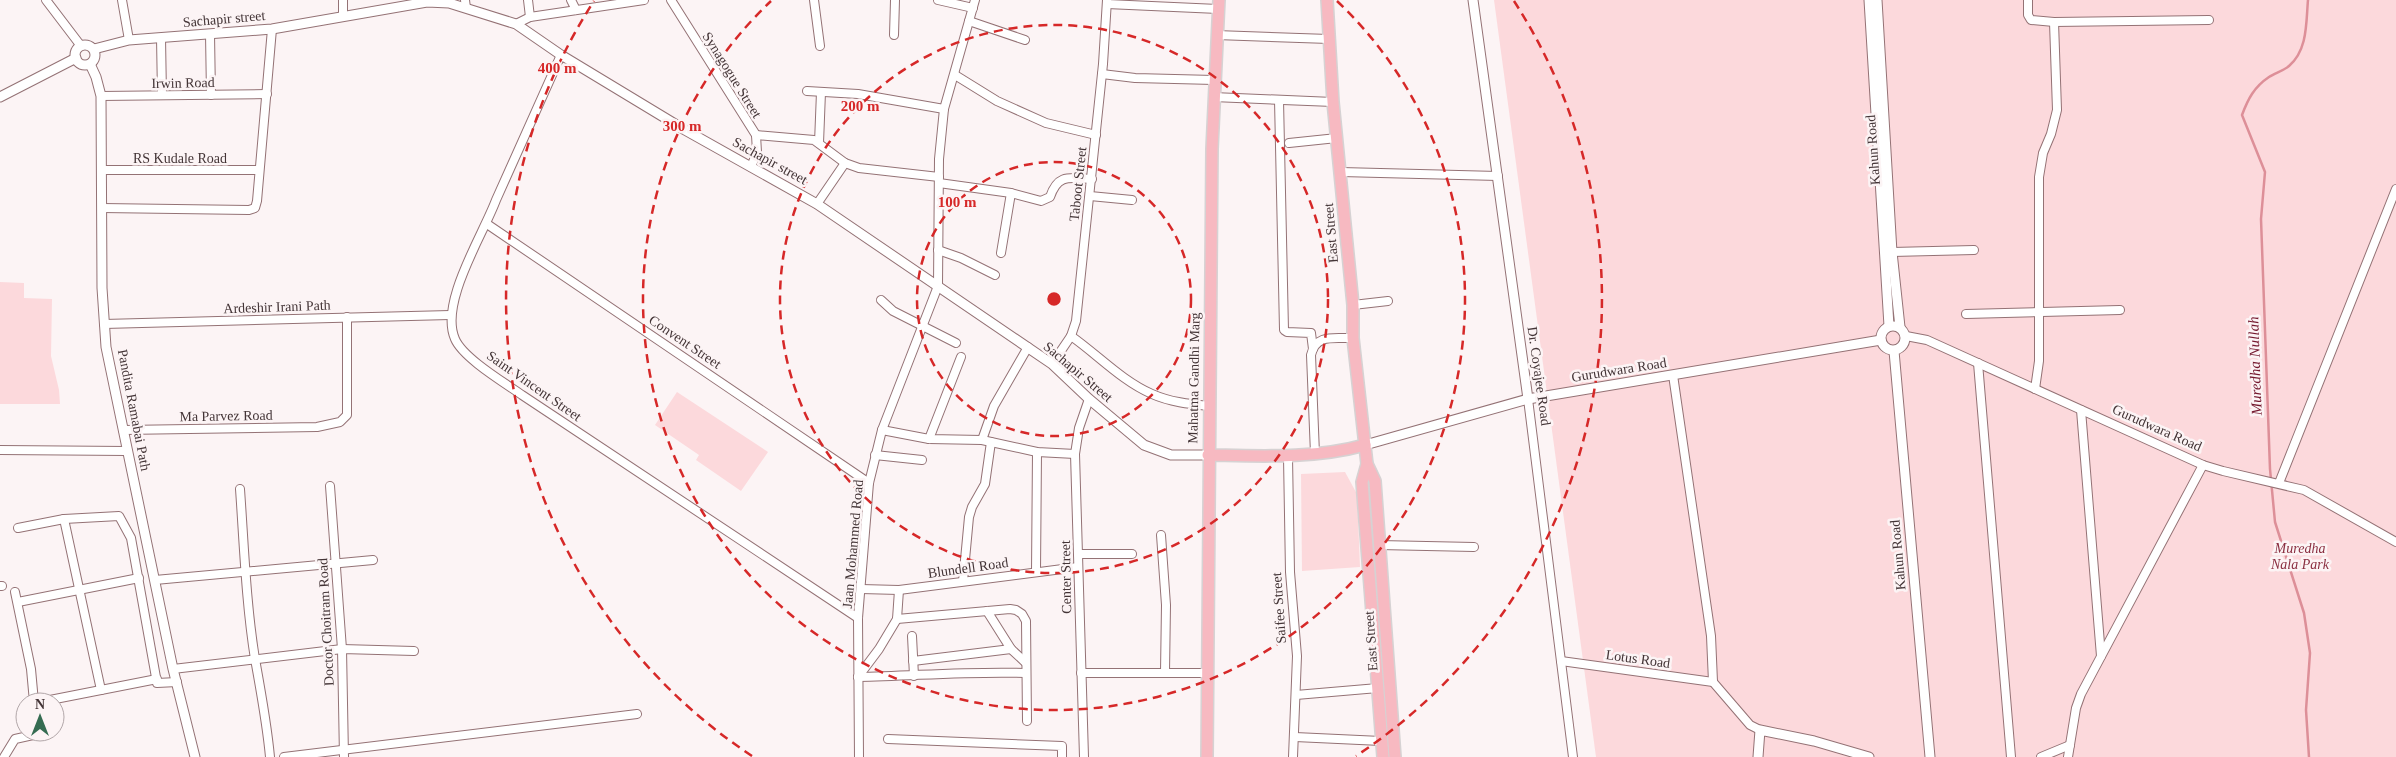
<svg xmlns="http://www.w3.org/2000/svg" width="2396" height="757" font-family="Georgia,serif">
<style>
.green{fill:#fcd9dc}
.lines{fill:none;stroke-linecap:round;stroke-linejoin:round}
.stream{stroke:#dd8f98;stroke-width:2.5}
.minor-casing{stroke:#947275;stroke-width:10}
.tertiary-casing{stroke:#947275;stroke-width:11}
.primary-casing{stroke:#d6d2d3;stroke-width:14}
.minor{stroke:#fff;stroke-width:8}
.tertiary{stroke:#fff;stroke-width:9}
.primary{stroke:#f7b9c1;stroke-width:11}
.ring{fill:none;stroke:#d62828;stroke-width:2.5;stroke-dasharray:9 6}
.labels{text-anchor:middle;dominant-baseline:central;stroke-width:5;stroke-linejoin:round;paint-order:stroke}
.street-label{font-size:14px;fill:#433436;stroke:#fcf4f5}
.park-label{font-size:14px;font-style:italic;fill:#8b2f41;stroke:#fcf4f5}
.water-label{font-size:15px;font-style:italic;fill:#74182e;stroke:#fcf4f5}
.centre{fill:#d62828;stroke:#fcf4f5;stroke-width:2.5}
.ring-label{font-size:15px;text-anchor:middle;font-weight:bold;fill:#d62828;stroke:#fcf4f5;stroke-width:5;stroke-linejoin:round;paint-order:stroke}
</style>
<rect width="100%" height="100%" fill="#fcf4f5"/>
<!-- green -->
<g class="green">
<polygon points="1494,0 2396,0 2396,757 1596,757"/>
<polygon points="0,282 24,283 24,298 52,299 51,356 59,390 60,404 0,404"/>
<polygon points="677,392 768,452 741,491 696,460 699,455 655,425"/>
<polygon points="1345,472 1357,494 1360,567 1302,571 1301,474"/>
</g>
<g class="lines">
<!-- stream -->
<path class="stream" d="M2308 0C2306 22 2308 50 2289 66 2283 71 2275 73 2269 77 2254 87 2248 99 2242 115L2265 172 2261 219 2270 469 2275 522 2304 613 2310 653 2306 710 2309 757"/>
<defs>
<g id="minor">
<polyline points="46,0 81,46"/>
<polyline points="122,0 129,40"/>
<polyline points="465,0 466,8"/>
<polyline points="528,0 530,17"/>
<polyline points="571,0 576,10"/>
<polyline points="671,0 756,135 757,152 751,167"/>
<polyline points="814,0 820,46"/>
<polyline points="938,0 973,8"/>
<polyline points="2028,0 2028,15 2031,20 2054,22 2209,20"/>
<polyline points="1107,4 1218,9"/>
<polyline points="343,16 343,0"/>
<polyline points="969,21 1025,40"/>
<polyline points="516,24 530,17 644,0"/>
<polyline points="210,34 211,95"/>
<polyline points="894,35 895,0"/>
<polyline points="1216,35 1329,39"/>
<polyline points="161,38 162,95"/>
<path d="M561 55 496 200C483 235 439 303 455 339 463 358 505 383 522 395L858 618"/>
<polyline points="1102,74 1135,78 1214,80"/>
<polyline points="955,75 997,101 1046,123 1096,135"/>
<polyline points="807,91 858,94 944,109"/>
<polyline points="101,96 267,94"/>
<polyline points="1213,97 1333,102"/>
<polyline points="1279,100 1284,330 1287,332 1311,333 1313,349"/>
<polyline points="756,135 814,140 845,163 859,168 939,177"/>
<polyline points="819,143 821,92"/>
<polyline points="1289,143 1337,138"/>
<polyline points="102,170 258,170"/>
<polyline points="1341,172 1498,176"/>
<path d="M939 183 1011 193 1041 201 1050 197C1058 173 1070 178 1092 179"/>
<polyline points="1090,196 1132,200"/>
<polyline points="817,204 845,163"/>
<polyline points="102,208 249,210 255,208 257,201 272,29"/>
<polyline points="487,224 869,483"/>
<polyline points="938,250 961,258 995,275"/>
<polyline points="1892,252 1974,250"/>
<polyline points="1001,253 1011,193"/>
<polyline points="881,300 893,311 956,343"/>
<polyline points="1353,305 1388,301"/>
<polyline points="1966,314 2120,310"/>
<polyline points="104,324 450,315"/>
<path d="M1071 336C1098 355 1122 381 1152 394 1170 402 1189 404 1209 406"/>
<polyline points="1906,336 1927,340 2203,465 2223,471 2304,490 2396,542"/>
<polyline points="1978,363 2011,757"/>
<polyline points="1052,364 1071,336 1076,321 1103,64 1107,0"/>
<polyline points="1673,375 1711,636 1713,682 1750,725 1760,730"/>
<polyline points="2035,389 2039,361 2039,177 2043,153 2051,134 2057,110 2054,22"/>
<polyline points="1528,399 1573,757"/>
<polyline points="2081,410 2101,656"/>
<polyline points="123,430 317,427 340,422 347,415 347,317"/>
<polyline points="882,430 929,439 982,440 1037,452 1075,454"/>
<polyline points="929,439 961,357"/>
<polyline points="982,440 994,406 1028,347"/>
<polyline points="0,450 127,451"/>
<path d="M1315 454 1311 355C1316 333 1335 339 1353 338"/>
<polyline points="875,455 922,460"/>
<polyline points="1288,457 1290,572 1297,656 1293,757"/>
<polyline points="2279,483 2396,189"/>
<polyline points="330,486 342,649 344,757"/>
<path d="M240 489C244 545 246 603 255 659 261 692 267 724 270 757"/>
<polyline points="64,519 101,690"/>
<polyline points="18,528 64,519 119,516 131,538 157,683 177,682"/>
<polyline points="1161,535 1166,605 1165,672"/>
<polyline points="1379,545 1474,547"/>
<polyline points="1078,554 1132,554"/>
<polyline points="1036,572 1037,452"/>
<polyline points="155,580 373,560"/>
<polyline points="963,581 969,517 972,507 985,484 991,442"/>
<polyline points="0,586 2,586"/>
<polyline points="861,589 899,590 1078,567"/>
<polyline points="15,592 31,669 34,702"/>
<polyline points="18,602 139,578"/>
<polyline points="987,611 1011,649 1025,662"/>
<polyline points="897,619 1010,609 1016,610 1022,614 1026,621 1027,721"/>
<polyline points="912,636 914,676"/>
<polyline points="913,661 1011,649"/>
<polyline points="1561,661 1713,682"/>
<polyline points="173,669 342,649 414,651"/>
<polyline points="1081,673 1207,673"/>
<path d="M858 677C914 676 969 671 1025 673"/>
<polyline points="858,677 879,649 897,619 899,590"/>
<polyline points="1296,695 1378,688"/>
<polyline points="50,700 157,679"/>
<polyline points="1295,737 1381,741"/>
<polyline points="888,739 1062,746 1062,757"/>
<polyline points="4,757 15,739 33,735 37,732"/>
<polyline points="284,757 637,714"/>
<polyline points="859,757 858,618 869,483 882,430 938,286 939,159 944,109 975,0"/>
<polyline points="1084,757 1075,454 1079,428 1089,399"/>
<polyline points="2041,757 2070,745"/>
<polyline points="2068,757 2076,708 2081,694 2203,465"/>
</g>
<g id="tertiary">
<polyline points="1473,0 1528,399"/>
<polyline points="1869,0 1889,326"/>
<polyline points="1877,0 1892,252 1900,327"/>
<circle cx="85" cy="55" r="10"/>
<polyline points="94,49 129,40 272,29 427,2 449,3 516,24 561,55 685,130 817,204 1052,364 1089,399 1144,445 1171,455 1208,455"/>
<polyline points="90,64 96,77 101,96 102,288 106,347 173,669 195,757"/>
<polyline points="0,97 76,58"/>
<circle cx="1893" cy="338" r="12"/>
<polyline points="1894,351 1930,757"/>
<polyline points="1365,445 1528,399 1881,340"/>
<polyline points="1758,757 1760,730 1814,741 1869,757"/>
</g>
<g id="primary">
<polyline points="1327,0 1333,102 1353,305 1353,338 1367,464 1375,481 1395,757"/>
<path d="M1208 455C1261 456 1314 459 1365 445"/>
<polyline points="1367,464 1362,482 1383,757"/>
<polyline points="1207,757 1212,149 1219,0"/>
</g>
</defs>
<!-- minor casing -->
<use href="#minor" class="minor-casing"/>
<!-- tertiary casing -->
<use href="#tertiary" class="tertiary-casing"/>
<!-- primary casing -->
<use href="#primary" class="primary-casing"/>
<!-- minor -->
<use href="#minor" class="minor"/>
<!-- tertiary -->
<use href="#tertiary" class="tertiary"/>
<!-- primary -->
<use href="#primary" class="primary"/>
</g>
<!-- distance rings -->
<g class="ring">
<circle cx="1054" cy="299" r="137"/>
<circle cx="1054" cy="299" r="274"/>
<path d="M1337 1A411 411 0 1 1 771 1"/>
<path d="M752 756A548 548 0 0 1 594 1M1514 1A548 548 0 0 1 1356 756"/>
</g>
<g class="labels">
<!-- street labels -->
<g class="street-label">
<text transform="translate(224 19) rotate(-5)">Sachapir street</text>
<text transform="translate(732 75) rotate(58)">Synagogue Street</text>
<text transform="translate(183 83) rotate(-1)">Irwin Road</text>
<text transform="translate(1873 150) rotate(-94)">Kahun Road</text>
<text x="180" y="158">RS Kudale Road</text>
<text transform="translate(770 161) rotate(29)">Sachapir street</text>
<text transform="translate(1078 184) rotate(-84)">Taboot Street</text>
<text transform="translate(1331 233) rotate(-95)">East Street</text>
<text transform="translate(277 307) rotate(-2)">Ardeshir Irani Path</text>
<text transform="translate(685 342) rotate(34)">Convent Street</text>
<text transform="translate(1619 370) rotate(-9)">Gurudwara Road</text>
<text transform="translate(1078 372) rotate(40)">Sachapir Street</text>
<text transform="translate(1539 376) rotate(82)">Dr. Coyajee Road</text>
<text transform="translate(1194 378) rotate(-89)">Mahatma Gandhi Marg</text>
<text transform="translate(534 386) rotate(35)">Saint Vincent Street</text>
<text transform="translate(134 410) rotate(79)">Pandita Ramabai Path</text>
<text transform="translate(226 416) rotate(-1)">Ma Parvez Road</text>
<text transform="translate(2157 428) rotate(24)">Gurudwara Road</text>
<text transform="translate(853 544) rotate(-85)">Jaan Mohammed Road</text>
<text transform="translate(1898 555) rotate(-95)">Kahun Road</text>
<text transform="translate(968 568) rotate(-8)">Blundell Road</text>
<text transform="translate(1066 577) rotate(-91)">Center Street</text>
<text transform="translate(1279 608) rotate(-94)">Saifee Street</text>
<text transform="translate(326 622) rotate(-93)">Doctor Choitram Road</text>
<text transform="translate(1371 641) rotate(-94)">East Street</text>
<text transform="translate(1638 659) rotate(8)">Lotus Road</text>
</g>
<!-- park labels -->
<g class="park-label">
<text x="2300" y="548">Muredha<tspan x="2300" dy="16">Nala Park</tspan></text>
</g>
<!-- water labels -->
<g class="water-label">
<text transform="translate(2255 366) rotate(-92)">Muredha Nullah</text>
</g>
</g>
<circle cx="1054" cy="299" r="8" class="centre"/>
<g class="ring-label">
<text x="557" y="73">400 m</text>
<text x="860" y="111">200 m</text>
<text x="682" y="131">300 m</text>
<text x="957" y="207">100 m</text>
</g>
<!-- north arrow -->
<g transform="translate(40 717)"><circle r="24" fill="#fcf4f5" stroke="#b2a7a9"/>
<path d="M0-4L9 19L0 12L-9 19Z" fill="#356c52"/>
<text y="-8" font-size="14" font-weight="bold" text-anchor="middle" fill="#433436">N</text>
</g>
</svg>
